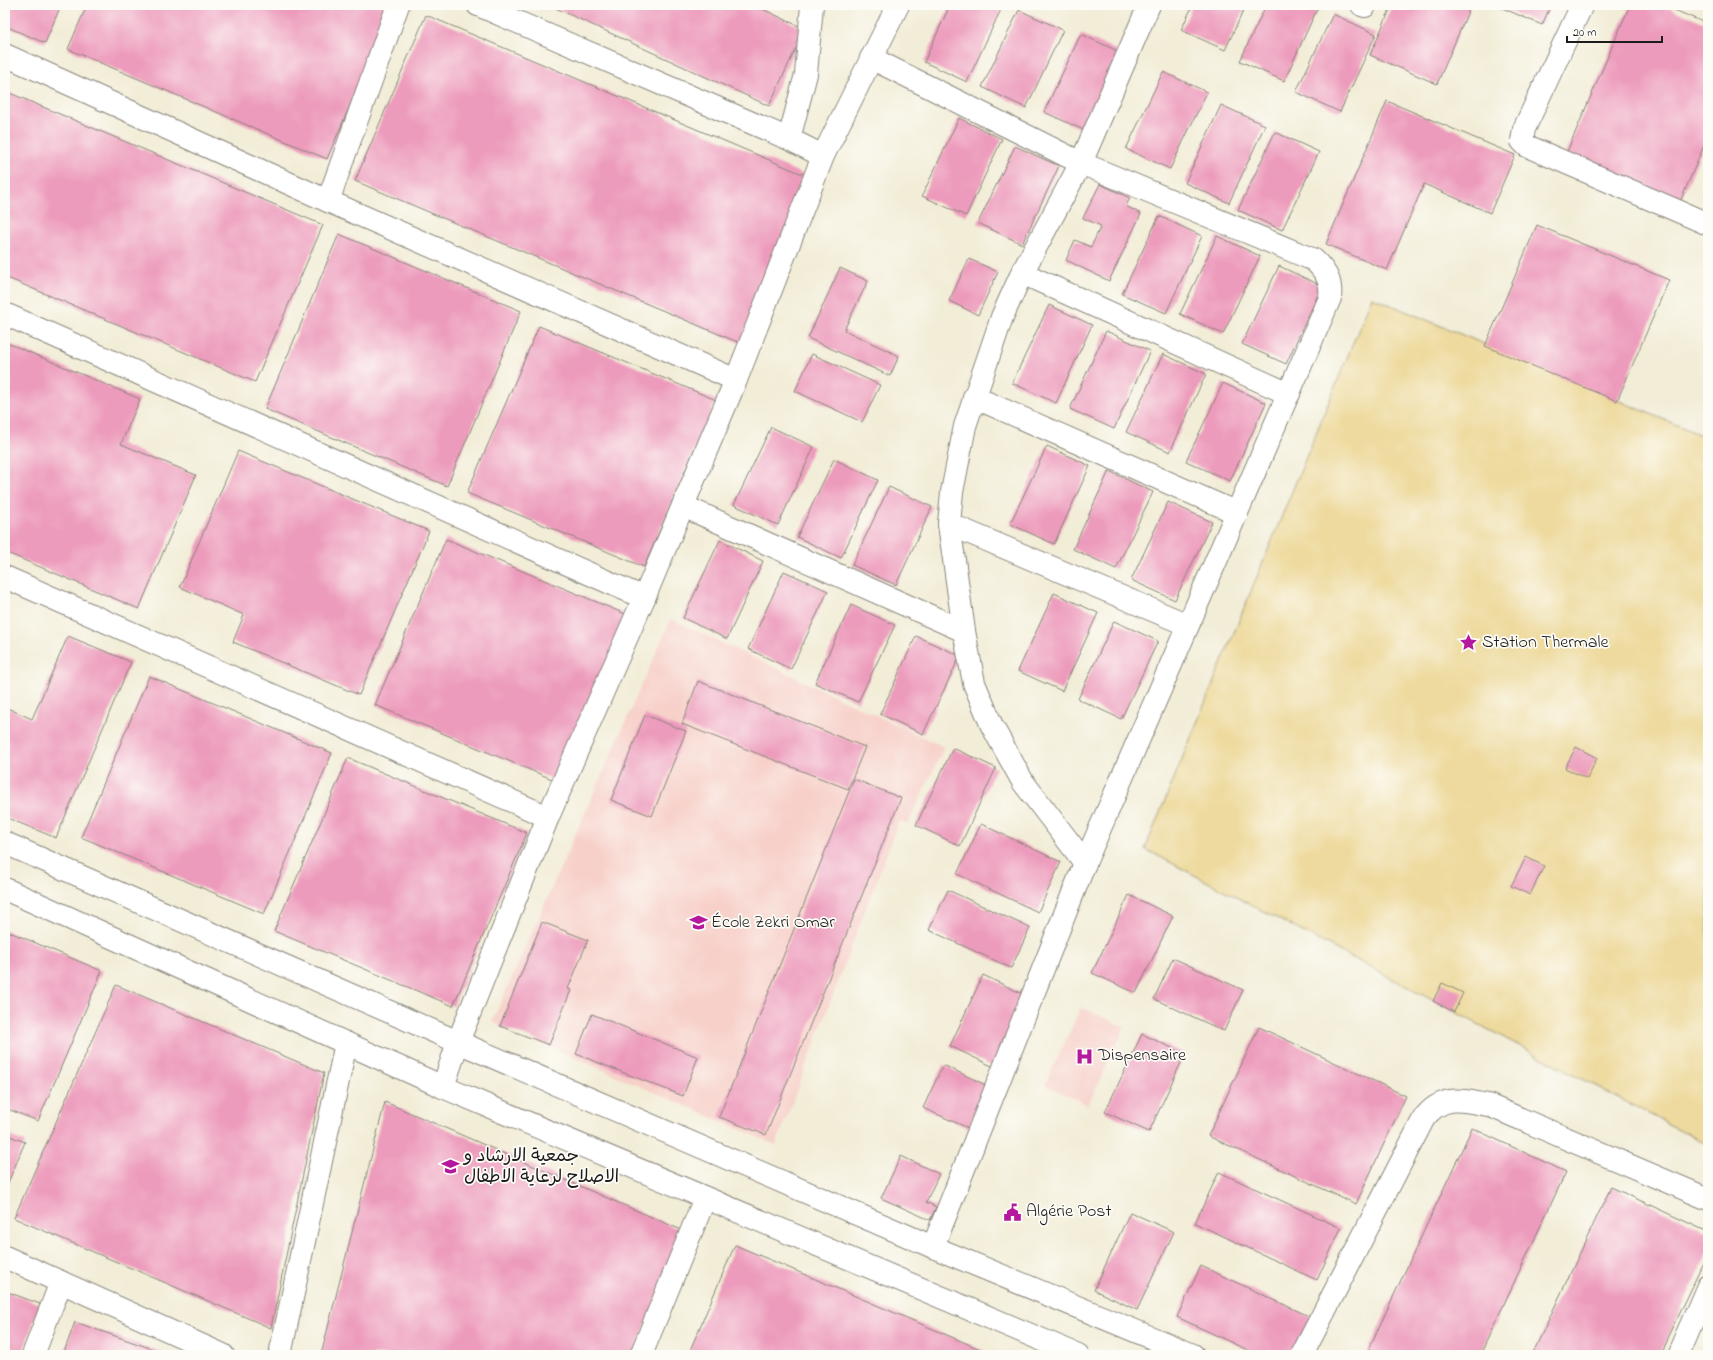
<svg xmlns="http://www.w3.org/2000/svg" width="1713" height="1360" font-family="'Indie Flower','Playpen Sans Arabic',sans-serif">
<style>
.built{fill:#f7d0c9}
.sand{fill:#eeda9e;stroke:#857b5d}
.building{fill:#ed9bbc}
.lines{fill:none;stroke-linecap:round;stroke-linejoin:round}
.minor-casing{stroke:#87847a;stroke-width:24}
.minor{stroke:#fff;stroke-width:22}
.labels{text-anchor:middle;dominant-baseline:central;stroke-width:3.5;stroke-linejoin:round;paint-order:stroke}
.poi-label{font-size:18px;fill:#1c1c1c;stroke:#fdfcf7;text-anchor:start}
</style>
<rect width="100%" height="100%" fill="#fdfcf7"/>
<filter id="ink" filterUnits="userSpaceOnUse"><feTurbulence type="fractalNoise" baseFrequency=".025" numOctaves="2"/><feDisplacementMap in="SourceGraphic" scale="8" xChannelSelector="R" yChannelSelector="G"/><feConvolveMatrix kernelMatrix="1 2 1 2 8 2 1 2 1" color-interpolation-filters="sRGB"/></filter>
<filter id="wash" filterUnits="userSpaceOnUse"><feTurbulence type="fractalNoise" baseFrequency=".012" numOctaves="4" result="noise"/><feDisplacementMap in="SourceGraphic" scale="16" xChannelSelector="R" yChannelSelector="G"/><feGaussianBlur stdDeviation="0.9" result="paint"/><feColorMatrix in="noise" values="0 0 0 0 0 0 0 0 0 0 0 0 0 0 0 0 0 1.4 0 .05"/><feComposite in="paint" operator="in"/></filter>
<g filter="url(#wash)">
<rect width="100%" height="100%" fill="#f2edd7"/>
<!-- built -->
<g class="built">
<polygon points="671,619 944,747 908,824 899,821 776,1145 492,1022"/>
<polygon points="1081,1007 1125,1027 1088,1105 1045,1085"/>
</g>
<!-- sand -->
<polygon class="sand" points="1372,297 1708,438 1708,1145 1145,849"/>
<g id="blocks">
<!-- building -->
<g class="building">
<polygon points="5,5 61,5 45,43 5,26"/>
<polygon points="87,5 393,5 327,159 68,49"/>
<polygon points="549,5 754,5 805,29 769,106"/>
<polygon points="950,5 1003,5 967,82 924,62"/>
<polygon points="1122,5 1137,5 1134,10"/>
<polygon points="1193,5 1246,5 1225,50 1181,30"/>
<polygon points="1266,5 1319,5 1284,81 1240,61"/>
<polygon points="1392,5 1471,5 1437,84 1370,55"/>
<polygon points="1495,5 1551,5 1542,25"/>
<polygon points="1630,5 1662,5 1708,24 1708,136 1680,202 1566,154"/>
<polygon points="1019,10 1063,30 1026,108 982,87"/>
<polygon points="1333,14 1376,34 1340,112 1296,92"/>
<polygon points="426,15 812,178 740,343 355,181"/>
<polygon points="1081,34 1124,54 1088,132 1044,112"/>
<polygon points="1163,72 1207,92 1170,169 1126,149"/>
<polygon points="5,91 323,225 255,382 5,277"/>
<polygon points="1387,101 1515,155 1490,213 1424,184 1387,270 1326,244"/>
<polygon points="1221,105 1265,125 1229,203 1185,183"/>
<polygon points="959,118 1002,139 966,216 922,196"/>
<polygon points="1275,132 1319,152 1282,230 1238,210"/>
<polygon points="1015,146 1059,166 1022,244 978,223"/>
<polygon points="1100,184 1130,198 1126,206 1141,214 1109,281 1066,260 1075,240 1091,247 1101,226 1083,218"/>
<polygon points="1159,216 1202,236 1166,313 1122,294"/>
<polygon points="1537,225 1669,280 1617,401 1485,346"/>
<polygon points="339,234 521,311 447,486 265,409"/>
<polygon points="1217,236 1260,256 1223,334 1180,314"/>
<polygon points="969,259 998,272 978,315 949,301"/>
<polygon points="1279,266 1322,286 1286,364 1242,344"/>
<polygon points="840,268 868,281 844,330 899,356 890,376 808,338"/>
<polygon points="1049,305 1092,325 1056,403 1012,383"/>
<polygon points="539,326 716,400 644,567 467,493"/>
<polygon points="1106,331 1150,351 1114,429 1070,409"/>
<polygon points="5,342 140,399 121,444 196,475 139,609 5,552"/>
<polygon points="812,354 880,385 862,422 795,391"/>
<polygon points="1163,354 1206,374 1170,452 1126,432"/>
<polygon points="1223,383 1266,403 1230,481 1186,461"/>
<polygon points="771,427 814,447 778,525 734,505"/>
<polygon points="1047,446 1090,466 1054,544 1010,524"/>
<polygon points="238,451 429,531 359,695 233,642 244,615 180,587"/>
<polygon points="834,459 878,480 841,558 797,537"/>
<polygon points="1109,471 1153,492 1116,569 1073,549"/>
<polygon points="889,487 932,507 896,585 852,565"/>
<polygon points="1168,502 1212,522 1175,600 1131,580"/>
<polygon points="446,539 630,616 559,782 375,705"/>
<polygon points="720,540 763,561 727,639 683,618"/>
<polygon points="784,571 828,591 791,669 748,649"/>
<polygon points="1054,593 1098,613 1062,691 1018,671"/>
<polygon points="851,605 895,625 858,702 815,683"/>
<polygon points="1114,621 1158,641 1121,719 1078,699"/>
<polygon points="68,636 131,662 56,838 5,817 5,707 32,719"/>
<polygon points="916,636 960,656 923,734 880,714"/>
<polygon points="149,676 332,753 264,914 81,837"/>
<polygon points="698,681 865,747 848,789 682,724"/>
<polygon points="645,715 686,731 652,816 611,800"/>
<polygon points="1576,747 1597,758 1587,779 1565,768"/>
<polygon points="953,748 996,768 960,846 916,825"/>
<polygon points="348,758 527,833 453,1006 274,931"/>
<polygon points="854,779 901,798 766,1135 719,1117"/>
<polygon points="981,824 1061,862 1038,912 957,874"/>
<polygon points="1526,857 1544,866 1530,895 1511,886"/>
<polygon points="948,890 1030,928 1011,968 929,930"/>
<polygon points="1129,895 1173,916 1136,993 1092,973"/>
<polygon points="542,922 588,940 568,989 571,990 549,1045 500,1026"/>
<polygon points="5,930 102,971 38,1121 5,1108"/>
<polygon points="1173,958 1243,990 1224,1031 1154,999"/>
<polygon points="983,975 1029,997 996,1068 950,1046"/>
<polygon points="1442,983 1463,993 1454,1012 1433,1001"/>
<polygon points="116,985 324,1073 271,1328 14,1218"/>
<polygon points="592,1014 698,1057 683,1096 576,1054"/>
<polygon points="1259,1027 1406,1096 1356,1204 1208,1136"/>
<polygon points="1142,1034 1185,1054 1149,1132 1105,1112"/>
<polygon points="943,1065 988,1086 968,1128 923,1108"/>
<polygon points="385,1102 686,1232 633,1355 321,1355"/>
<polygon points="1472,1128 1566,1172 1480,1355 1366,1355"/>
<polygon points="5,1134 25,1142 5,1190"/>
<polygon points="901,1156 939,1174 926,1202 936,1207 930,1220 881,1198"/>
<polygon points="1219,1172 1341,1228 1317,1280 1195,1223"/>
<polygon points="1611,1187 1708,1232 1708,1252 1659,1355 1532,1355"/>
<polygon points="1130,1212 1174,1232 1137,1310 1094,1290"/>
<polygon points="735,1245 994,1355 688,1355"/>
<polygon points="1201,1266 1315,1319 1298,1355 1258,1355 1177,1317"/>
<polygon points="5,1291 40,1304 22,1355 5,1355"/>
<polygon points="75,1322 164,1353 164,1355 63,1355"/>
</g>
</g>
</g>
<g filter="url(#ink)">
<use href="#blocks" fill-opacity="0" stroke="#87847a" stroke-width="1"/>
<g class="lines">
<defs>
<g id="minor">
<polyline points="478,5 789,139 823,156"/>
<polyline points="1362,5 1365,6"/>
<polyline points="1582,5 1524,129 1522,141 1527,146 1708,224"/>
<polyline points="5,55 328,201 736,380"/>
<polyline points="871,58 1081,163 1022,273 1002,317 965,426 952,492 949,524 964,631 974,683 992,726 1023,782 1085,863"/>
<polyline points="789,139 806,74 812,5"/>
<polyline points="328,201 398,5"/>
<polyline points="1022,273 1289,394"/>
<polyline points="5,314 644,598"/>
<polyline points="974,397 1237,513"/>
<polyline points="683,506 964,631"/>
<polyline points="949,524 1188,625"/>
<polyline points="5,577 548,817"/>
<polyline points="5,843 458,1042 933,1247 1193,1355"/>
<polyline points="5,889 443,1087 1078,1355"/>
<polyline points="443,1087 458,1042 548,817 644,598 736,380 823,156 898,5"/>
<path d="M933 1247 1085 863 1330 298C1332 281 1326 272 1314 260L1081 163 1149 5"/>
<polyline points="5,1257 223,1355"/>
<polyline points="33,1355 61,1282"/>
<polyline points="280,1355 346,1043"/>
<polyline points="641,1355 705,1198"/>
<path d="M1302 1355 1424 1118C1443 1094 1461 1100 1488 1105L1708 1199"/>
<polyline points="1678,1355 1708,1286"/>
</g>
</defs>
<!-- minor casing -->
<use href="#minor" class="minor-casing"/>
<!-- minor -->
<use href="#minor" class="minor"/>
</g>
</g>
<!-- icons -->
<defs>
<symbol id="sight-bare" viewBox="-9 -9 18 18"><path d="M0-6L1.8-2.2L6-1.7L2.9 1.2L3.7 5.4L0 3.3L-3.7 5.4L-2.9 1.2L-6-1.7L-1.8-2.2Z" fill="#b5179e" stroke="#fdfcf7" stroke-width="2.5" paint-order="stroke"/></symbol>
<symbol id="school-bare" viewBox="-9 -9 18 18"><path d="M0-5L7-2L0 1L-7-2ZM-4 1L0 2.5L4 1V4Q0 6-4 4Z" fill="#b5179e" stroke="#fdfcf7" stroke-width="2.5" paint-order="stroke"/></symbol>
<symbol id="hospital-bare" viewBox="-9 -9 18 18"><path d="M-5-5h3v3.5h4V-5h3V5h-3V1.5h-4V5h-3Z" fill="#b5179e" stroke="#fdfcf7" stroke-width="2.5" paint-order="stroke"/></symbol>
<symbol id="civic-bare" viewBox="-9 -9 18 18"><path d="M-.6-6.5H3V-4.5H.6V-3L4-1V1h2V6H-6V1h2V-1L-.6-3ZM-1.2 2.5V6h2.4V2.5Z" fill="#b5179e" stroke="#fdfcf7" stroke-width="2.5" paint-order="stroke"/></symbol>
</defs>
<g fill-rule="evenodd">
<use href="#sight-bare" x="1456" y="630" width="25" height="25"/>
<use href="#school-bare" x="686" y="910" width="25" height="25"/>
<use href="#hospital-bare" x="1072" y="1044" width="25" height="25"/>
<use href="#school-bare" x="438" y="1154" width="25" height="25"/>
<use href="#civic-bare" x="1000" y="1200" width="25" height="25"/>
</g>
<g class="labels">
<!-- poi labels -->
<g class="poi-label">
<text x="1482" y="643">Station Thermale</text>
<text x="711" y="923">École Zekri Omar</text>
<text x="1098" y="1056">Dispensaire</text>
<text x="464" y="1157">جمعية الارشاد و<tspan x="464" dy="21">الاصلاح لرعاية الاطفال</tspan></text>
<text x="1026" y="1212">Algérie Post</text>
</g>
</g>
<!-- margin -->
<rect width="1713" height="1360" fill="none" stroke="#fdfcf7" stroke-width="20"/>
<!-- scale -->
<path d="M1567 36v6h95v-6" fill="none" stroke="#1c1c1c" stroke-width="2"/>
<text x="1573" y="36" font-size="12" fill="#1c1c1c" stroke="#fdfcf7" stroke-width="3" paint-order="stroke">20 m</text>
</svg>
